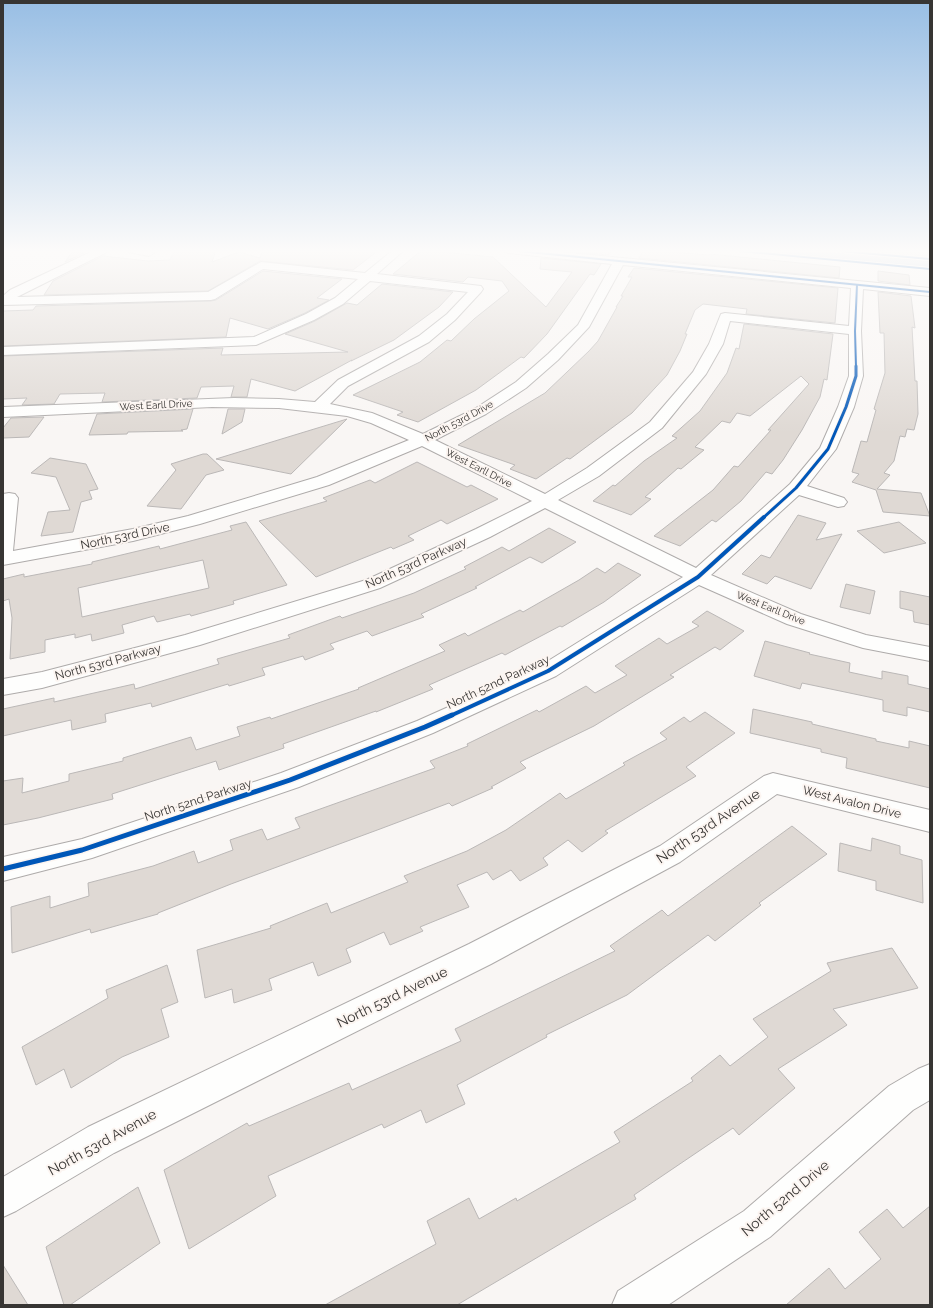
<svg xmlns="http://www.w3.org/2000/svg" width="933" height="1308" font-family="Raleway,sans-serif">
<style>
.green{fill:#dae2d4}
.lines{fill:none;stroke-linecap:round;stroke-linejoin:round}
.canal{fill:#c0cede;fill-rule:evenodd}
.building{fill:#dfd9d4;stroke:#bbb8b7;fill-rule:evenodd}
.minor-casing{stroke:#aeabaa;stroke-width:2}
.minor{fill:#fefefd;fill-rule:evenodd}
.cycleway-far3-casing{stroke:#fcf5f1;stroke-width:3.5}
.cycleway-far2-casing{stroke:#fcf5f1;stroke-width:5}
.cycleway-far1-casing{stroke:#fcf5f1;stroke-width:6}
.cycleway-casing{stroke:#fcf5f1;stroke-width:8}
.cycleway-far3{stroke:#0057b8;stroke-width:2}
.cycleway-far2{stroke:#0057b8;stroke-width:3}
.cycleway-far1{stroke:#0057b8;stroke-width:4}
.cycleway{stroke:#0057b8;stroke-width:5}
.labels{text-anchor:middle;dominant-baseline:central;stroke-width:4;stroke-linejoin:round;paint-order:stroke}
.far-street-label{font-size:10px;fill:#373533;stroke:#fcf5f1}
.street-label{font-size:12px;fill:#373533;stroke:#fcf5f1}
.near-street-label{font-size:14px;fill:#373533;stroke:#fcf5f1}
</style>
<rect width="100%" height="100%" fill="#f9f6f4"/>
<!-- green -->
<polygon class="green" points="852,250 930,250 930,257"/>
<g class="lines">
<!-- canal -->
<polygon class="canal" points="772,250 809,250 930,261 930,267 777,253"/>
</g>
<!-- building -->
<g class="building">
<polygon points="180,250 216,250 212,262 239,252 260,258 262,252 293,251 293,250 379,250 353,270 260,261 208,291 44,295 53,281 103,256 148,261 170,260 174,252 179,252"/>
<polygon points="422,250 493,257 546,307 572,272 540,269 541,258 601,264 594,275 590,274 547,334 524,358 521,357 476,390 418,422 397,415 403,412 353,395 420,362 447,340 451,341 474,319 509,291 502,281 468,277 463,282 393,274"/>
<polygon points="554,250 612,250 608,255"/>
<polygon points="644,250 709,255 710,254 840,267 839,278 639,258"/>
<polygon points="72,252 84,253 65,262"/>
<polygon points="634,268 838,288 835,323 746,314 747,309 703,304 695,310 685,334 687,334 680,351 667,375 632,413 570,459 567,458 536,479 510,469 515,465 458,445 545,393 589,351 598,341 617,307 616,307 623,296 621,296 632,277 628,277"/>
<polygon points="263,271 342,279 317,298 329,300 305,313 268,329 230,318 226,337 3,346 3,311 33,310 36,306 211,301 216,300"/>
<polygon points="878,271 909,275 910,285 878,281"/>
<polygon points="382,284 453,292 439,307 394,340 351,361 352,360 295,391 251,379 247,397 231,397 234,386 201,387 197,398 102,402 105,393 60,394 54,404 22,405 27,398 3,399 3,356 223,348 221,355 348,352 285,334 315,321 347,303 357,305"/>
<polygon points="878,292 911,296 915,328 912,327 915,381 917,381 918,414 914,430 907,429 905,437 900,436 894,461 884,473 890,475 877,489 921,493 930,516 883,512 876,490 852,482 859,474 852,472 861,441 867,442 876,410 874,409 885,373 884,333 880,333"/>
<polygon points="744,324 833,334 827,380 824,379 820,397 802,430 783,460 772,474 766,472 741,501 716,522 712,520 680,546 654,536 713,490 734,466 738,467 771,430 768,430 809,384 801,376 750,416 737,413 730,423 722,421 695,447 704,450 681,469 678,468 645,497 651,499 631,515 593,501 613,485 615,486 644,461 677,438 672,436 700,411 727,373 736,348 739,349"/>
<polygon points="193,409 187,429 181,430 183,431 128,432 127,434 89,435 97,414"/>
<polygon points="228,409 245,409 242,422 222,434"/>
<polygon points="44,417 29,437 3,438 3,428 11,418"/>
<polygon points="347,419 291,474 216,459"/>
<polygon points="203,454 207,454 224,470 206,475 181,509 147,506 176,470 171,464"/>
<polygon points="50,458 86,464 98,489 89,491 92,499 81,502 73,532 41,536 48,512 70,510 56,477 31,473"/>
<polygon points="417,462 467,487 471,485 498,499 447,524 441,520 408,536 414,540 393,549 391,547 316,577 259,521 327,501 323,498 370,480 375,483"/>
<polygon points="798,515 826,523 816,540 842,534 811,589 775,576 767,584 742,574 761,555 770,558"/>
<path d="M246 522 287 585 233 601 234 604 191 616 190 614 157 622 154 616 122 625 124 633 92 641 91 634 75 638V634L45 640V652L10 659 12 618 9 599 3 601V579L24 574V577L92 564V562L159 546 160 549 232 530 230 526ZM203 560 209 588 82 617 78 588Z"/>
<polygon points="899,522 926,543 884,553 857,531"/>
<polygon points="549,528 576,542 542,563 530,557 475,587 477,588 421,614 424,617 372,636 367,631 330,644 334,649 305,660 303,656 262,668 265,675 229,686 228,684 152,707 151,703 105,714 106,722 72,730 71,720 3,736 3,709 54,698 54,702 134,684 135,689 219,664 217,659 290,638 288,635 340,616 342,618 414,593 466,569 464,567 502,547 509,551"/>
<polygon points="618,563 641,575 604,602 562,627 560,626 505,655 502,653 429,685 433,689 376,712 376,711 283,744 284,748 219,770 216,761 112,794 113,799 38,818 3,825 3,781 23,778 22,793 69,781 69,774 123,761 123,758 191,737 196,750 240,736 237,727 270,717 271,719 359,689 358,688 445,651 439,645 465,633 468,636 520,610 523,612 579,580 597,568 605,573"/>
<polygon points="846,584 875,591 870,614 840,607"/>
<polygon points="900,591 930,597 930,625 914,622 913,611 900,608"/>
<polygon points="707,611 744,631 720,650 715,647 670,675 674,677 594,726 520,762 526,768 491,787 493,788 452,806 449,803 380,829 231,884 158,913 158,914 91,933 90,929 12,953 11,907 50,896 50,908 89,896 88,883 153,866 194,851 198,863 233,850 230,840 262,829 267,840 300,828 295,818 435,768 430,761 468,746 467,744 537,710 539,712 586,686 595,693 627,675 615,666 659,638 667,644 699,626 692,622"/>
<polygon points="765,641 810,653 809,654 850,663 849,672 882,679 882,671 908,676 908,684 930,689 930,712 907,707 907,716 883,711 883,700 802,683 800,689 754,676"/>
<polygon points="753,709 812,722 812,724 876,739 876,741 909,748 909,741 930,746 930,788 846,768 847,758 821,752 821,749 750,733"/>
<polygon points="705,712 735,733 686,767 696,776 605,831 608,833 582,852 568,840 543,858 548,865 520,881 511,870 493,880 487,872 457,885 469,907 420,927 423,931 390,945 384,932 346,949 351,962 318,976 313,962 269,979 272,990 234,1003 232,989 205,998 197,950 271,928 270,926 327,903 331,913 408,882 404,876 467,851 506,830 560,793 566,799 625,765 623,763 667,739 660,733 684,717 690,722"/>
<polygon points="792,826 827,854 759,903 761,905 715,941 708,935 627,995 546,1035 547,1037 457,1085 465,1104 426,1123 421,1110 384,1128 382,1124 268,1176 276,1196 189,1249 164,1170 247,1123 249,1126 349,1083 352,1090 461,1041 455,1029 615,951 610,946 662,910 668,916"/>
<polygon points="872,838 900,846 900,854 922,860 923,903 876,890 876,881 838,871 840,843 871,851"/>
<polygon points="892,948 918,988 833,1009 847,1025 778,1069 795,1088 739,1135 733,1128 634,1195 636,1199 457,1305 325,1305 436,1244 427,1221 469,1198 479,1219 516,1198 517,1201 620,1142 614,1132 693,1081 691,1078 720,1055 730,1066 768,1037 753,1019 831,971 827,963"/>
<polygon points="167,965 178,1002 161,1009 169,1037 122,1057 71,1088 64,1069 36,1085 22,1047 108,998 106,990"/>
<polygon points="138,1187 160,1243 70,1305 64,1305 46,1247"/>
<polygon points="930,1206 930,1305 786,1305 829,1268 845,1289 881,1259 859,1232 887,1209 903,1228"/>
<polygon points="3,1265 28,1305 3,1305"/>
</g>
<g class="lines">
<defs>
<g id="minor">
<path d="M95 250H108L107 252 17 297 208 292 261 262 365 273 393 250H404L377 274 481 286 483 289 481 292 455 320 429 342 348 386 330 404 372 413 423 434 476 408 516 382 548 354 578 325 612 264 509 253 505 252 504 250H540L930 288V296L863 289 861 331 863 376 854 407 836 449 807 486 844 498 847 502 844 506 838 507 799 495 711 575 801 614 866 635 930 647V661L863 648 787 624 699 585 556 676 433 733 299 787 92 858 3 881V857L82 839 281 773 417 721 540 666 683 577 545 508 490 537 380 588 200 645 42 688 3 695V679L42 672 185 635 366 580 476 529 532 501 422 446 329 485 200 524 133 541 3 565V494L9 493 15 494 18 498 13 551 133 529 188 516 317 477 409 440 371 423 347 416 279 408 212 407 3 417V407L234 398 279 399 315 402 338 380 419 336 447 314 468 292 370 281 343 304 314 320 256 345 3 355V347L254 337 306 314 335 298 358 279 263 269 215 299 211 300 3 305V296L10 290ZM623 265 851 288 849 326 725 313 721 314 709 344 693 372 650 422 587 468 545 494 435 440 486 414 526 388 558 360 589 327ZM730 321 849 334V376L838 407 820 448 790 484 696 568 558 500 599 476 662 428 706 374 723 344Z"/>
<polygon points="127,250 149,250 154,253 149,256 128,252"/>
<polygon points="773,773 930,810 930,832 777,794 680,862 491,964 114,1153 16,1211 3,1217 3,1177 88,1127 469,944 660,846 764,776"/>
<polygon points="930,1064 930,1100 913,1110 770,1237 668,1305 612,1305 618,1291 744,1211 889,1086 918,1069"/>
</g>
</defs>
<!-- minor casing -->
<use href="#minor" class="minor-casing"/>
<!-- minor -->
<use href="#minor" class="minor"/>
<defs>
<g id="cycleway-far3">
<polyline points="509,250 930,292"/>
<polyline points="729,250 930,269"/>
<polyline points="829,250 930,259"/>
<polyline points="856,367 855,331 857,285"/>
</g>
<polyline id="cycleway-far2" points="763,518 796,488 828,449 846,407 856,376 856,366"/>
<polyline id="cycleway-far1" points="450,716 548,671 698,577 764,517"/>
<polyline id="cycleway" points="3,869 82,850 290,780 425,727 452,715"/>
</defs>
<!-- cycleway-far3 casing -->
<use href="#cycleway-far3" class="cycleway-far3-casing"/>
<!-- cycleway-far2 casing -->
<use href="#cycleway-far2" class="cycleway-far2-casing"/>
<!-- cycleway-far1 casing -->
<use href="#cycleway-far1" class="cycleway-far1-casing"/>
<!-- cycleway casing -->
<use href="#cycleway" class="cycleway-casing"/>
<!-- cycleway-far3 -->
<use href="#cycleway-far3" class="cycleway-far3"/>
<!-- cycleway-far2 -->
<use href="#cycleway-far2" class="cycleway-far2"/>
<!-- cycleway-far1 -->
<use href="#cycleway-far1" class="cycleway-far1"/>
<!-- cycleway -->
<use href="#cycleway" class="cycleway"/>
</g>
<!-- sky -->
<linearGradient id="sky" x2="0" y2="1"><stop stop-color="#98bee4"/><stop offset="0.58" stop-color="#fcfbfa"/><stop offset="1" stop-color="#fcfbfa" stop-opacity="0"/></linearGradient>
<rect width="933" height="433" fill="url(#sky)"/>
<g class="labels">
<!-- far-street labels -->
<g class="far-street-label">
<text transform="translate(156 405) rotate(-3)">West Earll Drive</text>
<text transform="translate(459 421) rotate(-28)">North 53rd Drive</text>
<text transform="translate(479 468) rotate(27)">West Earll Drive</text>
<text transform="translate(771 608) rotate(22)">West Earll Drive</text>
</g>
<!-- street labels -->
<g class="street-label">
<text transform="translate(125 536) rotate(-12)">North 53rd Drive</text>
<text transform="translate(416 563) rotate(-24)">North 53rd Parkway</text>
<text transform="translate(108 662) rotate(-15)">North 53rd Parkway</text>
<text transform="translate(498 682) rotate(-25)">North 52nd Parkway</text>
<text transform="translate(198 800) rotate(-18)">North 52nd Parkway</text>
<text transform="translate(852 802) rotate(14)">West Avalon Drive</text>
</g>
<!-- near-street labels -->
<g class="near-street-label">
<text transform="translate(708 826) rotate(-34)">North 53rd Avenue</text>
<text transform="translate(392 997) rotate(-26)">North 53rd Avenue</text>
<text transform="translate(102 1142) rotate(-29)">North 53rd Avenue</text>
<text transform="translate(785 1198) rotate(-40)">North 52nd Drive</text>
</g>
</g>
<!-- border -->
<rect width="933" height="1308" fill="none" stroke="#373533" stroke-width="8"/>
</svg>
